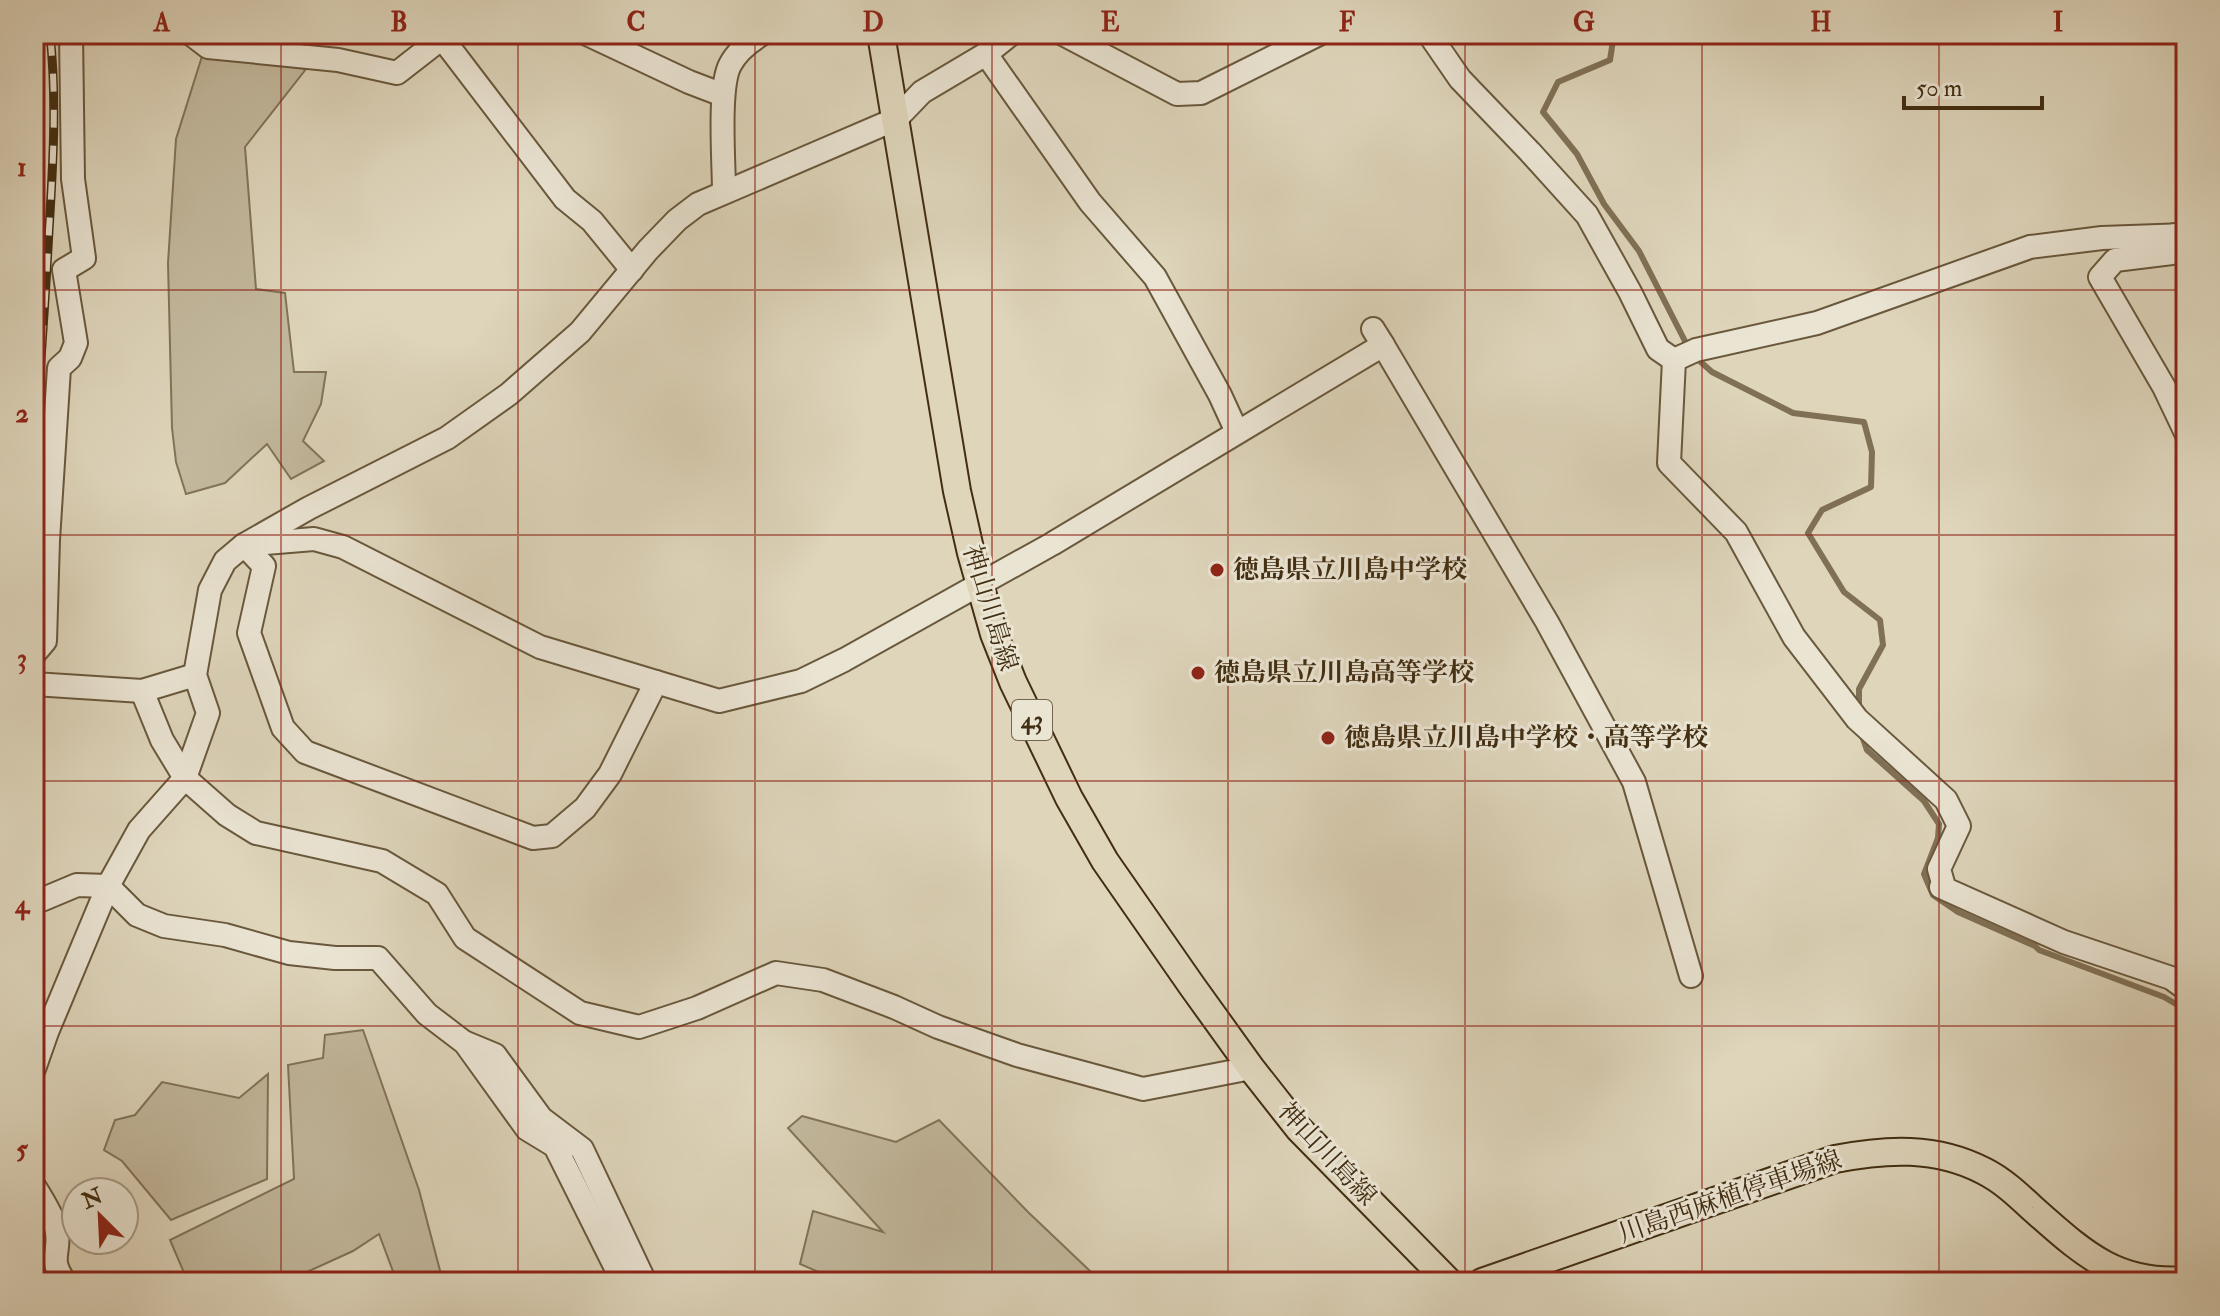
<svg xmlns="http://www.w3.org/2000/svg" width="2220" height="1316" font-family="'IM FELL Double Pica','Noto Serif JP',serif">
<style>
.green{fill:#c3b99e;stroke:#827458;stroke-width:2}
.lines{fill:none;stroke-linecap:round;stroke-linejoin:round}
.stream{stroke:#807055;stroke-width:6}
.minor-casing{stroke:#69583c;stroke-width:26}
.major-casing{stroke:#422e12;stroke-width:30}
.minor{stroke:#eae4d3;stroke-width:22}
.major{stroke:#ded5bb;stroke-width:26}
.rail-casing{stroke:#422e12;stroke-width:9}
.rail{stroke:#eae4d3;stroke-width:6;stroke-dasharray:18;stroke-linecap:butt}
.grid{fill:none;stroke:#8f2418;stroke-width:2;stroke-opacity:0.55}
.poi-dot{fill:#8f2418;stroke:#eae4d3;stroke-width:3}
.labels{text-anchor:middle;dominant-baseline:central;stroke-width:6;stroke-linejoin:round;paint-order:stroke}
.shield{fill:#eae4d3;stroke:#74654c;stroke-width:2}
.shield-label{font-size:24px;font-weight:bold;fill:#422e12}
.poi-label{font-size:26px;font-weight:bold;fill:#422e12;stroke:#eae4d3;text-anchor:start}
.street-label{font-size:26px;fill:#422e12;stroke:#eae4d3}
.neatline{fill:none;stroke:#8f2418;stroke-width:3}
.grid-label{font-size:26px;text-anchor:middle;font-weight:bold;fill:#8f2418}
</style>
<rect width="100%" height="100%" fill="#ded5bb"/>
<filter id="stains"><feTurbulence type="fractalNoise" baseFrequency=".0025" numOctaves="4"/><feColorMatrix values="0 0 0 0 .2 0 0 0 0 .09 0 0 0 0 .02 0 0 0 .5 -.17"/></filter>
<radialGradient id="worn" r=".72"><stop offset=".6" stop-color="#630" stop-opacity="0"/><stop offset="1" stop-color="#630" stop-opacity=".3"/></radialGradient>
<!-- green -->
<g class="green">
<polygon points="203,53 306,69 245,147 256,289 285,293 294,372 326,372 321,404 303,441 324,461 291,479 267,444 225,483 186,494 176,462 172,428 168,263 176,139"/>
<polygon points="363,1030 419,1190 443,1282 397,1282 379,1234 353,1251 285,1282 188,1282 170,1240 294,1179 288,1065 323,1058 325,1035"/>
<polygon points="268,1074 267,1179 171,1220 122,1161 104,1150 115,1120 135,1115 162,1082 239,1098"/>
<polygon points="802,1116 896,1142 939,1120 1028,1212 1091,1272 1090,1282 842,1282 800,1264 813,1211 883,1232 788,1128"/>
</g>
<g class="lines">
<!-- stream -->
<g class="stream">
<polyline points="1614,34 1610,60 1558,82 1543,112 1577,154 1604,204 1639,251 1688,347"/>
<polyline points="1694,356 1712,372 1793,413 1864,422 1872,452 1871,487 1822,510 1808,533 1844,592 1880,620 1883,645 1859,689 1859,710"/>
<polyline points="1861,733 1867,750 1924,801 1939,824 1938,838 1924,874 1933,895 1958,912 2035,946 2039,950 2164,997 2186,1010"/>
</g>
<defs>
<g id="minor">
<polyline points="191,34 208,47 338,60 397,73 442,38 443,34"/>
<polyline points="587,34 689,82 723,95"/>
<polyline points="1063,34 1177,94 1201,93 1319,34"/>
<polyline points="1429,34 1460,79 1530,152 1587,215 1630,292 1658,349 1674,360"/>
<polyline points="442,38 565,199 592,221 632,270"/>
<polyline points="986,54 1090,202 1155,277 1220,395 1237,432"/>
<path d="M724 192C724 163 718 88 730 65 737 51 749 42 762 34"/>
<polyline points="2175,235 2172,253 2115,260 2100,277 2164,387 2186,433"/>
<polyline points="1383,345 1547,622 1634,782 1691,976"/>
<polyline points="1674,360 1669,463 1736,532 1794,637 1857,719 1946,800 1959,826 1939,869 1943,883 1941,887 2064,942 2171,978 2186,989"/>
<polyline points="1674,360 1696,350 1817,323 2030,247 2102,238 2186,235"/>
<polyline points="253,544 314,539 343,547 540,647 719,701 801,681 844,660 1052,544 1383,345 1373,329"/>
<polyline points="244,545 264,566 249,633 283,728 305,752 533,838 552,836 585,808 610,774 656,682"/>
<polyline points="34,654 45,641 48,540 59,368 70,358 76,343 64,270 84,258 73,179 71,34"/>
<polyline points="34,684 142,691 195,675"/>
<polyline points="142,691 162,740 185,778 227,815 256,833 382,861 437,894 465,938 580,1013 639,1027 697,1008 776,973 823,980 894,1007 938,1027 1017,1055 1143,1089 1251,1068"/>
<polyline points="34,903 77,885 108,886 137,915 164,926 225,935 289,953 335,958 378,958 427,1014 465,1043 527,1129 555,1146 623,1282"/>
<polyline points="466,1043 495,1055 541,1118 582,1149 645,1282"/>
<polyline points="34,1069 47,1032 108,886 139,830 185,778 208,713 195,675 210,590 225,561 244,545 309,508 447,438 509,394 580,332 648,250 677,220 698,204 896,119 922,92 986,54 1011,34"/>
<path d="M34 1186C41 1197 56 1221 57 1233 60 1255 48 1258 65 1282"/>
</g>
<g id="major">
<polyline points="881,34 957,491 971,553 994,634 1013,682 1069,798 1105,861 1192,986 1251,1068 1299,1129 1449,1282"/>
<path d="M1482 1282 1835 1159C1886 1149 1936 1146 1984 1171 2002 1180 2017 1194 2032 1208 2082 1252 2115 1285 2186 1280"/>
</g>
</defs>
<!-- minor casing -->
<use href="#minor" class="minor-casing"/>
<!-- major casing -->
<use href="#major" class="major-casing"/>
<!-- minor -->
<use href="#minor" class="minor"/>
<!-- major -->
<use href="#major" class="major"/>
<defs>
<g id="rail">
<polyline points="34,136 41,34"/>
<path d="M34 451C40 378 45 304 49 230 53 165 57 100 50 34"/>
</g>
</defs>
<!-- rail casing -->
<use href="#rail" class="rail-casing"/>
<!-- rail -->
<use href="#rail" class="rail"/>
</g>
<!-- grid -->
<path class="grid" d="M281 34V1282M518 34V1282M755 34V1282M992 34V1282M1228 34V1282M1465 34V1282M1702 34V1282M1939 34V1282M34 290H2186M34 535H2186M34 781H2186M34 1026H2186"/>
<!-- markers -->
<g class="poi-dot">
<circle cx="1217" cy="570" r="8"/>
<circle cx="1198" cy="673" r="8"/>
<circle cx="1328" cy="738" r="8"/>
</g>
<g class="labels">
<!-- shield labels -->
<rect class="shield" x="1012" y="700" width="40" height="40" rx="6"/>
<g class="shield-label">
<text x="1032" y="720">43</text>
</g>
<!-- poi labels -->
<g class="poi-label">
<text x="1233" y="570">徳島県立川島中学校</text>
<text x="1214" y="673">徳島県立川島高等学校</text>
<text x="1344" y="738">徳島県立川島中学校・高等学校</text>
</g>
<!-- street labels -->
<g class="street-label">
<text transform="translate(990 608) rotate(73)">神山川島線</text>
<text transform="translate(1327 1154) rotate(47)">神山川島線</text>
<text transform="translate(1730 1197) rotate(-19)">川島西麻植停車場線</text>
</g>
</g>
<!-- margin -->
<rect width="2220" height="1316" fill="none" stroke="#ded5bb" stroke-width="88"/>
<!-- north arrow -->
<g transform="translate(100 1216) rotate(336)"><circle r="38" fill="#eae4d3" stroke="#a79b86" stroke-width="2"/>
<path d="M0-6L14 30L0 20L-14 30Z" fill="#8f2418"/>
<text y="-12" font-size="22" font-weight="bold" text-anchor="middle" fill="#422e12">N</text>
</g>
<!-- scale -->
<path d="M1904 96v12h138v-12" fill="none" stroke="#422e12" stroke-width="4"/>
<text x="1916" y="96" font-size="24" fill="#422e12" stroke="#eae4d3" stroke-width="6" paint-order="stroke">50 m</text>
<rect x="44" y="44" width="2132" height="1228" class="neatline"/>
<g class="grid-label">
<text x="162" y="31">A</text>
<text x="399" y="31">B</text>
<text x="636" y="31">C</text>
<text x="873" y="31">D</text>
<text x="1110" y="31">E</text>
<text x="1347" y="31">F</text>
<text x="1584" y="31">G</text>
<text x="1821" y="31">H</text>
<text x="2058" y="31">I</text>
<text x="22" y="176">1</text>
<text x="22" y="422">2</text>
<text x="22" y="667">3</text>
<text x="22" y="913">4</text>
<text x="22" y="1158">5</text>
</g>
<rect width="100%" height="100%" filter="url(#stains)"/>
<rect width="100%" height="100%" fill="url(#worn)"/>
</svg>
